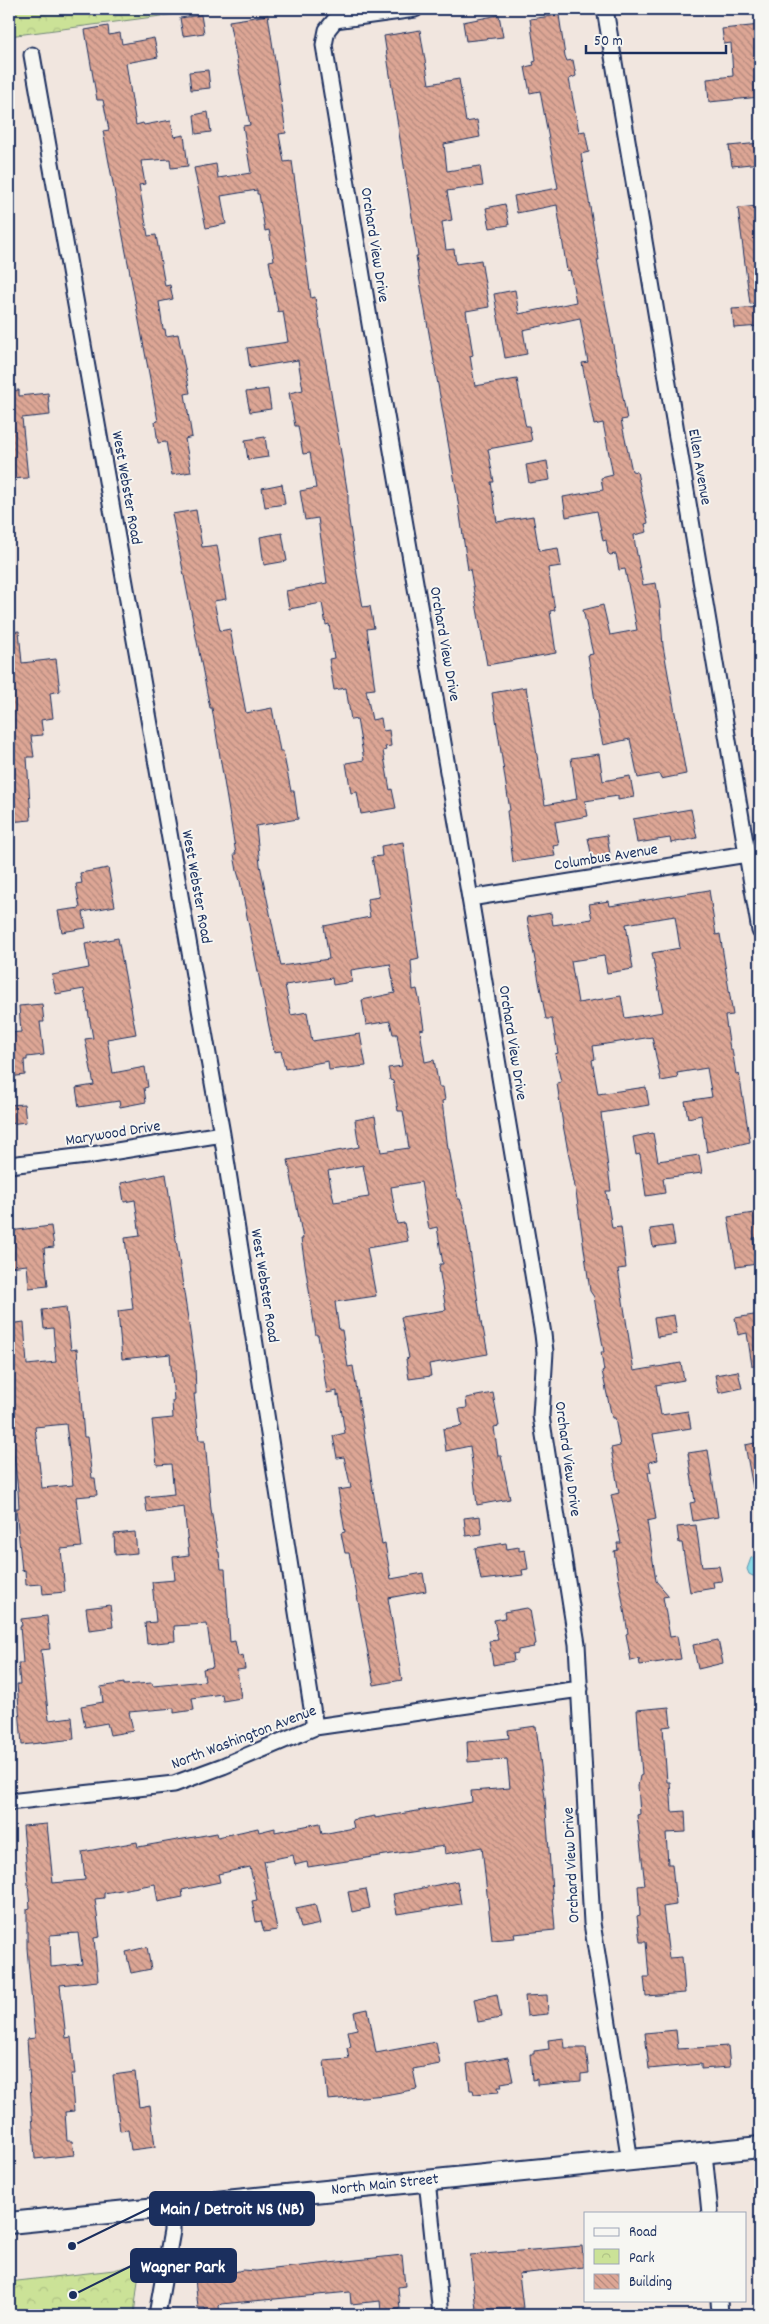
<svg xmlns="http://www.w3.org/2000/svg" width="769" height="2324" font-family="Dekko,sans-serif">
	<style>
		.park { fill: url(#park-crowns); stroke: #73887a }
		.water { fill: #8adbe6; stroke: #5e96b0 }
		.building { fill: url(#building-back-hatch); stroke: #1b2f5e; fill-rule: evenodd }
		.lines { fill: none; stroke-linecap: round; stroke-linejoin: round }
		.minor-casing { stroke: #1b2f5e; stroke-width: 19 }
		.secondary-casing { stroke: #1b2f5e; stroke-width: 24 }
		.minor { stroke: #f6f6f2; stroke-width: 15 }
		.secondary { stroke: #f6f6f2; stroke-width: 20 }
		.labels { text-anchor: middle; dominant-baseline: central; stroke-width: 4; stroke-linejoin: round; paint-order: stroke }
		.street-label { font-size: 16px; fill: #1b2f5e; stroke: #f6f6f2 }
		.leader { fill: none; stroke: #1b2f5e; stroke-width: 2 }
		.callout-dot { fill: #1b2f5e; stroke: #f6f6f2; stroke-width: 2 }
		.callout { fill: #1b2f5e; stroke: #1b2f5e; stroke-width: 2 }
		.callout-label { font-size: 18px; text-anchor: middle; font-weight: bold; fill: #fff }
	</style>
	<defs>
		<pattern id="park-crowns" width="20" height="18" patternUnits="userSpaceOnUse" patternTransform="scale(1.25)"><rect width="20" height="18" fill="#cbe297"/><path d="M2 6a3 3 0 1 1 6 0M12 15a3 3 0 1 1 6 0" fill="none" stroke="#aec285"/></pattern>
		<pattern id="building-back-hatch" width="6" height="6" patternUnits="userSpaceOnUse" patternTransform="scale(1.25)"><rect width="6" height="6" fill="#dda695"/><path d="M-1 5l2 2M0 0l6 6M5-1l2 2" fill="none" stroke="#b2887d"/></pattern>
	</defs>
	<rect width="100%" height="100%" fill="#f1e6df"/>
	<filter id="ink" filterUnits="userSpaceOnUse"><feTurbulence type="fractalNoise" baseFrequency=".02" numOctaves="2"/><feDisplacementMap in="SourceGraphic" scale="10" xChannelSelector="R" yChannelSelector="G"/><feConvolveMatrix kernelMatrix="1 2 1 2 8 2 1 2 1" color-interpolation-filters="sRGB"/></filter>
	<g filter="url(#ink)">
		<path class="park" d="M9,9H214L9,36Z
			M140,2263L134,2315H9V2282L114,2270Z"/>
		<path class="water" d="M756,1556L760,1557V1576H753L749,1574L747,1569L751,1558Z"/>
		<path class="building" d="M201,15L204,33L183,36L180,18Z
			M268,15L286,133L279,134L284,162L292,161L311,298L315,297L348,495V513L357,574L363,607L370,606L374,628L367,629L375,689L366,690L372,720L381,718L383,731L389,730L391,746L385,747L386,750L383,751L390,790L392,789L396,808L361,814L357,792L351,793L346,763L364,760L357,719L351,720L346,688L334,690L329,659L334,658L329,624L326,625L322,603L289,609L286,591L327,583L318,518L305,520L300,491L316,488L310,453L303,454L298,426H295L289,393L303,390L298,360L250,368L247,348L288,342L283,311L278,312L269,261L274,260L269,230L265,231L259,194H257V190L221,196L226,224L206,228L194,168L216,164L218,178L251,173L243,126L250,125L229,21Z
			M499,15L503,37L466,41L463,22Z
			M559,15L565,56L567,61L573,60L576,76L569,79L579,132L585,131L589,152L581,154L599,260H597L627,419L621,420L632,471L637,472L648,523L645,524L647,532L634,535L635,544L643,585L656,583L660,606L663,646L686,774L661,779L659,774L638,778L630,739L603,745L599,727L588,655L593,654L583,610L603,605L610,635L637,630L625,569L619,570L616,554L610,555L608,553L606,540L603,541L597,511L566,517L563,497L603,490L601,478L613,475L603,423L594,425L582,363L588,362L580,318L523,330L527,354L505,358L494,294L515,290L519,314L576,302L570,270L567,271L557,205L517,213L514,196L558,188L540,91L530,93L525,67L534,65L533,62L536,61L530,19Z
			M760,25V97L709,102L707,79L733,76L731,43L724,44L722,29Z
			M108,26L109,35L120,33L122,44L154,38L158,57L126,63L136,125L143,123L144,125L171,120L174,137L184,135L188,166L171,168L170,159L141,161L145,184L139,185L148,236L156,235L165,286L170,285L173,299L159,302L163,329H165L166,336L178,334L190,393L185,394L192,437L185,439L191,472L172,475L166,442L158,443L155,422L158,421L103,131L109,130L103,100H97L85,30Z
			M420,30L429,84L459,79L466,122L477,120L480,137L444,144L447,171L480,166L483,186L447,191L452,220L442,222L446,250L454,249L456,264L481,260L489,307L466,311L473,355L470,356L475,386L517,379L525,423L526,426H529L532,441L488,449L494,482H491L497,522L533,516L539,551L558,548L561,566L548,568L555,610L550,611L556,653L487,665L470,569L468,570L456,488L419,276L416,256H418L384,36Z
			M208,70L210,88L191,90L189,72Z
			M208,112L211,132L196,134L194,115Z
			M760,143V163L732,166L729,146Z
			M505,204L509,225L490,228L486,208Z
			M758,206L760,303L750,304L738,208Z
			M760,307V326L734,328L732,309Z
			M268,389L271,409L250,412L246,392Z
			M19,390V396L48,393L50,415L22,418L28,478L9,479V391Z
			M265,437L268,457L248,460L245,440Z
			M547,461L550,480L529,483L526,465Z
			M282,484L285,504L265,507L262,488Z
			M196,510L202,547L217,545L226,599L214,601L220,631L230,629L246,713L272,708L280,751H283L291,791H294L298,819L256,826L260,865L281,966L329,959L324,926L370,917L367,899L379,897L372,857L382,856L381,846L403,842L419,959L411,961L413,990L417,989L420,1003L424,1029L420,1030L425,1062L434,1060L439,1087H443L445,1100L442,1101L448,1149H449L458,1199H460L464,1211L482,1328H483L488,1354L429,1364L431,1376L409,1379L406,1359L409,1358L401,1317L446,1310L439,1268L440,1264H443L437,1227L429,1229L421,1182L391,1187L397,1224L404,1223L408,1241L367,1248L376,1296L335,1302L339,1330H342L348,1367L353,1366L382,1545L385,1544L391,1579L423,1573L426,1591L388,1598L402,1680L374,1685L349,1553H345L341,1533L345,1532L338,1490L351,1488L344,1457L337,1458L333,1436L345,1433L339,1395L337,1396V1391L327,1393L318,1335H316L301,1239H303L288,1160L359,1147L355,1120L375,1116L381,1152L409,1148L403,1111H398L393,1081L390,1080L388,1068L402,1066L397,1034H393L390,1021L366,1025L362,1000L395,993L390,964L351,970L352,982L333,985L332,978L285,985L291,1015L307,1012L312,1041L360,1034L366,1066L329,1070L328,1061L285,1069L281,1051L274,1052L240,881L237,871L234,854H236L212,708H210L172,514ZM363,1165L369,1197L334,1202L328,1171Z
			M282,533L287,561L264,565L260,537Z
			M19,631L22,663L56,659L60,691L50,693L53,718L41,720L43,735L31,736L34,757H27L31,820L9,822V632Z
			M526,687L545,805L577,799L571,758L599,754L603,781L630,776L634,797L618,800V796L585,801L588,816L555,822L559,845L553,846L555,856L513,862L507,811L510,810L508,798L492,693Z
			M691,809L697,838L671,843L670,838L637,843L633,819Z
			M607,835L610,855L592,858L588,838Z
			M108,868L115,906L83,912L86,928L62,932L58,911L80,908L76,884L82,883L80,873Z
			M709,890L716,935L720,934L733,1015L725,1016L730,1049H732L736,1074L739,1073L750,1142L707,1152L701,1115L688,1118L685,1101L712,1097L707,1068L677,1073L678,1078L661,1081L652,1037L593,1046L595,1059L592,1060L598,1094L646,1087L649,1105L601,1113L611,1191H606L612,1228L621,1227L626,1268L618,1269L634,1371L681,1363L684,1380L656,1385L661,1415L688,1411L691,1428L653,1434L658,1460L649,1462L651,1472H648L656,1519L647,1521L656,1581L669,1596L663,1597L670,1637L677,1636L681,1659L640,1665L639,1659L631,1661L626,1634L628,1633L614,1551L618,1550L617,1543H621L611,1495L619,1493L611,1448L620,1446L615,1418H612L602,1371H604L601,1352H604L594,1297L590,1291L576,1192L563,1125L557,1083L561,1082L555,1054L558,1053L552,1019H546L527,917L551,913L553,925L592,919L589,904L609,901L610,906ZM675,916L680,948L652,953L663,1012L625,1018L621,996L578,1003L571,961L604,956L607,973L633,969L626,924Z
			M118,938L136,1034L107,1039L113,1073L145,1067L148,1087L144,1088L146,1102L120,1107L119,1101L79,1107L76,1088L94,1085L85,1039L93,1038L84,989L56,994L52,975L89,968L85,944Z
			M42,1004L44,1022H40L44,1055L27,1057V1060H24L25,1075L9,1077V1033L21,1032L19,1006Z
			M24,1104L26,1122L9,1124V1105Z
			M653,1133L658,1161L699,1155L702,1173L663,1178L665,1193L646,1196L640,1154L636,1155L633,1137Z
			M166,1174L195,1365L196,1394H194L199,1440H205L211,1509L218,1552H219L221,1569H225L230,1642L235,1641L238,1656L243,1655L245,1669L237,1670L241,1698L223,1701L222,1694L192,1698L194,1710L174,1713V1708L129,1712L133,1731L110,1735L107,1723L85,1727L81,1706L103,1702L101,1687L124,1683V1685L152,1683L153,1686L205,1681L203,1669L213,1667L207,1624L174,1626L175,1641L147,1644L145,1623L156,1622L152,1582L175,1580L173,1557L189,1555L184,1507L147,1512L145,1497L174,1494L171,1464L157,1465L152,1420L173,1418L172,1401L174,1400L170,1354L122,1359L118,1311L133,1309L125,1238L140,1236L135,1200L124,1202L121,1183Z
			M760,1212V1237L753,1238L757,1264L736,1267L728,1217Z
			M51,1226L54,1247L44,1248L48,1286L29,1288L27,1265L9,1267V1231Z
			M672,1226L675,1244L653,1247L650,1229Z
			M66,1307L71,1350L77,1349L84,1437H87L92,1478H95L97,1495L76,1497L82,1547L61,1549L65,1592L43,1594L42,1584L26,1585L25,1570L22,1571L16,1508H19L18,1491L12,1437L9,1438V1324L24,1322L27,1365L56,1362L53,1328L44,1329L42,1310ZM66,1424L73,1485L42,1488L35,1427Z
			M760,1314V1366H752L747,1333L738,1335L735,1318Z
			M674,1315L677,1334L657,1337L654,1318Z
			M738,1371L742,1388L719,1393L715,1375Z
			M493,1393L499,1426L494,1427L498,1456H501L510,1499L477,1505L470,1446L446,1451L443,1429L462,1426L459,1409L467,1408L466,1398Z
			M760,1442V1488H753L745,1445Z
			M708,1450L718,1517L693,1521L690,1503L695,1502L688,1453Z
			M480,1516L482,1534L466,1536L464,1518Z
			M696,1525L702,1567L719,1566L722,1581L713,1582L714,1588L690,1592L682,1543H679L677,1527Z
			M135,1532L137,1553L115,1555L114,1534Z
			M506,1543L507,1549L519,1547V1551L525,1550L528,1569L522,1570L523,1575L481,1580L475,1548Z
			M110,1605L113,1627L89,1630L86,1608Z
			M527,1608L530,1610L536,1644L533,1645L534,1647L518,1650V1653L513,1654L514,1661L493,1665L489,1641L498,1640L494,1620L505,1618L504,1612Z
			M47,1616L50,1649L41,1650L49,1720L72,1717L74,1739L22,1745L17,1684H20L18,1663H23L20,1626H22L21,1619Z
			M718,1640L723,1663L698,1669L693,1645Z
			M669,1707L671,1726L663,1727L667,1782H670L672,1812L685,1811L686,1832L666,1833L668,1864H672L676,1905L663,1907L669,1958L682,1957L685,1993L646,1996L644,1977H649L646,1942H640L637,1916L640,1915L638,1886L645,1885L637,1815L640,1814L638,1786L640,1776L642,1775L637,1710Z
			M536,1726L545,1798L555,1930L514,1934L515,1938L492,1940L482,1847L445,1854L444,1846L308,1867L307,1862L295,1865L293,1855L264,1861L277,1930L264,1932L261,1921L256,1922L252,1901L257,1900L250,1867L218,1874L220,1882L182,1890L183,1897L158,1902L155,1884L104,1893V1898L95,1899L100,1937L94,1938L98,1981L60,1985L66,2038L71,2037L75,2074H71L74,2111L65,2112L67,2141H72L74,2155L35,2159L27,2039L35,2038L27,1948V1909L30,1908L23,1826L47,1824L53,1883L85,1880L82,1852L137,1842L138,1847L217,1833L218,1837L258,1828L259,1832L275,1828V1832L320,1823L322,1834L354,1828L352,1820L375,1816V1818L472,1802L471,1791L510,1788L507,1759L468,1762L467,1742L509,1738L508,1730ZM78,1933L82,1964L51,1967L50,1935Z
			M457,1881L461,1904L397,1914L393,1894Z
			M366,1889L370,1908L352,1912L348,1892Z
			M315,1904L320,1924L301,1928L296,1908Z
			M147,1947L151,1969L131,1973L126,1952Z
			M497,1994L501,2018L478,2022L474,1999Z
			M547,1995L548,2014L527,2016L525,1996Z
			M368,2009L376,2053L436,2042L440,2064L413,2069L417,2089L385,2095L328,2100L324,2061L349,2059L347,2048L351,2047L348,2031L357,2029L354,2012Z
			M676,2030L678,2049L728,2046L730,2067L701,2069V2064L649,2069L645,2033Z
			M564,2038L565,2048H586L589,2073L581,2074V2081L537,2085V2079L532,2080L530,2054H534V2051L549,2049L548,2040Z
			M508,2057L513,2081L501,2083L502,2087H498L499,2092L474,2094L473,2090H470L467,2064Z
			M135,2072L139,2107L150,2105L155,2147L131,2150L128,2130L120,2131L113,2075Z
			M582,2246L584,2267L519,2274L523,2308L476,2310L470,2255Z
			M402,2255L405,2286L398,2287L400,2309L381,2311L380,2301L351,2304L350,2292L221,2304L219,2306L220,2315H206L205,2308H198L195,2278L235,2274V2272L242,2270L256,2271Z"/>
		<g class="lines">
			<g class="minor-casing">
				<path id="minor" d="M415,9L335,20L327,30L324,45L370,324L470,898L543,1334L545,1352L541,1416L577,1644L592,1923L630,2161
					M605,9L760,931
					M32,55L222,1134L315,1727
					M470,898L747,854
					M9,1165L86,1156L222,1134
					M9,1802L174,1784L223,1766L315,1727L580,1689
					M704,2153L710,2213
					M427,2180L441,2315
					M719,2300L720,2315
					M157,2315L172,2231V2207"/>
			</g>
			<g class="secondary-casing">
				<path id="secondary" d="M9,2223L760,2147"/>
			</g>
			<use href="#minor" class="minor"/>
			<use href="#secondary" class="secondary"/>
		</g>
	</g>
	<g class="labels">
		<g class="street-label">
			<text transform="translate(374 245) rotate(81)">Orchard View Drive</text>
			<text transform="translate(699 467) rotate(80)">Ellen Avenue</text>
			<text transform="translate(126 488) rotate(80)">West Webster Road</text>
			<text transform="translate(444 644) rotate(80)">Orchard View Drive</text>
			<text transform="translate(606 858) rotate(-9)">Columbus Avenue</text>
			<text transform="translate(196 887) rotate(80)">West Webster Road</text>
			<text transform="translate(512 1043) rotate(81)">Orchard View Drive</text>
			<text transform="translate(113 1134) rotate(-9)">Marywood Drive</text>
			<text transform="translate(264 1286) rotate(81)">West Webster Road</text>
			<text transform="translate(567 1459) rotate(82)">Orchard View Drive</text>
			<text transform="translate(244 1738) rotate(-21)">North Washington Avenue</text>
			<text transform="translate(572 1865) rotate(-93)">Orchard View Drive</text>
			<text transform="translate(385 2185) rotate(-6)">North Main Street</text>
		</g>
	</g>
	<path class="leader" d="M72 2246L150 2208M73 2295L131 2266"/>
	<g class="callout-dot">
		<circle cx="72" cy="2246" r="5"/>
		<circle cx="73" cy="2295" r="5"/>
	</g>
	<g class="callout">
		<rect x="150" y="2192" width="164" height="33" rx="5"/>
		<rect x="131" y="2249" width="105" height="33" rx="5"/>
	</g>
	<g class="callout-label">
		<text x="232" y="2214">Main / Detroit NS (NB)</text>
		<text x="183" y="2272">Wagner Park</text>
	</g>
	<rect width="769" height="2324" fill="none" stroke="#f6f6f2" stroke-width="30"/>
	<rect x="15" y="15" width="739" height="2294" fill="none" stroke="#1b2f5e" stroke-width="2" filter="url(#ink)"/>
	<rect x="584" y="2212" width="162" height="90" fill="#f6f6f2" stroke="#9ea6b7"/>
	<rect x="594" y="2228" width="25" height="8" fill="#f6f6f2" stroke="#9ea6b7"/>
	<text x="629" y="2236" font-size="15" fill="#1b2f5e">Road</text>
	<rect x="594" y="2249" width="25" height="15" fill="url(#park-crowns)" stroke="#9ea6b7"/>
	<text x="629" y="2262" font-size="15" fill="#1b2f5e">Park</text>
	<rect x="594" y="2274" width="25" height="15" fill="url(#building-back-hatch)" stroke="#9ea6b7"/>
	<text x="629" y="2286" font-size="15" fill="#1b2f5e">Building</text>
	<path d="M586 45v8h140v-8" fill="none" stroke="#1b2f5e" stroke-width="2.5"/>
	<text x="594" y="45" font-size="15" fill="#1b2f5e" stroke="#f6f6f2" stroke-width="4" paint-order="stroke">50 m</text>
</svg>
